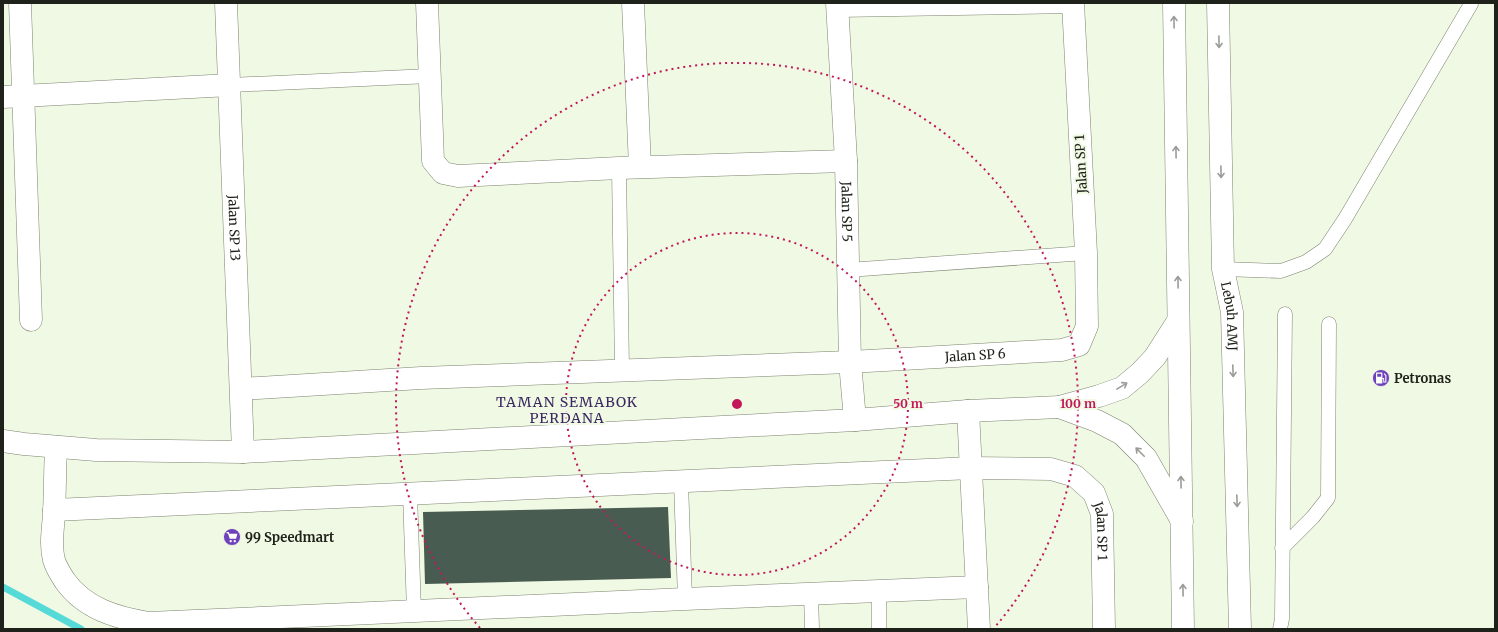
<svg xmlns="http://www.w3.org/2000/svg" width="1498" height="632" font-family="Merriweather,serif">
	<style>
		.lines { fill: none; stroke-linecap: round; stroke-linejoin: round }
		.stream { stroke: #56dad7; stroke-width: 7 }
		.building { fill: #495c51 }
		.service-casing { stroke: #7c8370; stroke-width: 15 }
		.minor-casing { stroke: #7c8370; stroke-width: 23 }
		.trunk-casing { stroke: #7c8370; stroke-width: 23 }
		.service { stroke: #fff; stroke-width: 14 }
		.minor { stroke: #fff; stroke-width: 22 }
		.trunk { stroke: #fff; stroke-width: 22 }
		.oneway { stroke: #9a9c98 }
		.ring { fill: none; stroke: #c2185b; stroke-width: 2; stroke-dasharray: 2 4 }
		.labels { text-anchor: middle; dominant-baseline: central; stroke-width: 4; stroke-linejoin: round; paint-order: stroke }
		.street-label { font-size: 13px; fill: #1f221a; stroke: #f0f9e3 }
		.poi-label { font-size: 13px; font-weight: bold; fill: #1f221a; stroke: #f0f9e3; text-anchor: start }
		.neighbourhood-label { font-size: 14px; letter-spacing: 1px; fill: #3b2862; stroke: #f0f9e3 }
		.centre { fill: #c2185b; stroke: #f0f9e3; stroke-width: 2 }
		.ring-label { font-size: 12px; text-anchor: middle; font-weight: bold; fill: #c2185b; stroke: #f0f9e3; stroke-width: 4; stroke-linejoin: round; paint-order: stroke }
	</style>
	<rect width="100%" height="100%" fill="#f0f9e3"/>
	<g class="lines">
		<path class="stream" d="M3,587L81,629"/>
	</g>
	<path class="building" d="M668,507L671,578L425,584L423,512Z"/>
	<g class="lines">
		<g class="service-casing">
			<path id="service" d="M838,10L1073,6
				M230,85L430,76
				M619,168L622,370
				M1223,269L1281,271L1306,262L1325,249L1345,219L1471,4
				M848,270L1086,253
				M681,482L685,599
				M410,494L414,611
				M1282,548L1313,517L1328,498L1329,324
				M879,591V629
				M811,593L812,629
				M1280,629L1282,619L1285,314"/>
		</g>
		<g class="minor-casing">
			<g id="minor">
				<path d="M20,3L31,320"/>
				<path id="s1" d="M226,3L243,452"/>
				<path d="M427,3L433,161L443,173L458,176L619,168L846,161"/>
				<path d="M633,3L640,167"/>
				<path id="s2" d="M837,3L846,161L850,362L855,420"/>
				<path d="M3,97L230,85"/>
				<path id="s3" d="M241,389L421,378L850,362L1062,350L1079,345L1087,326L1086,253L1073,3"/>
				<path d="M1059,407L1097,421L1122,434L1146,458L1182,521"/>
				<path d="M968,411L979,629"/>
				<path d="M3,441L24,444L96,450L243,452L855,420L968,411L1059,407L1099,396L1122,388L1140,373L1155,357L1178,321"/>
				<path d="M56,447C55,470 55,492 54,514C53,529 50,545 54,560C56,567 61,575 65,581C85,609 117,618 149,623L685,599L977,587"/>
				<path id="s4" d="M54,510L971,468L1051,469L1075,476L1094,493L1102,514L1104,629"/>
			</g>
		</g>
		<g class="trunk-casing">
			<g id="trunk">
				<path d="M1174,3L1183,629"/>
				<path id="s5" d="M1218,3L1223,269L1232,312L1240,629"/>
			</g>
		</g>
		<use href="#service" class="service"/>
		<use href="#minor" class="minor"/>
		<use href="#trunk" class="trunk"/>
	</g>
	<defs><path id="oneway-shaft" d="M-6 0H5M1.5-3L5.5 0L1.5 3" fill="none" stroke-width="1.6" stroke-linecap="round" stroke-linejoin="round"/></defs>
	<g class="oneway">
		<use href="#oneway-shaft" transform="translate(1174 22) rotate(-91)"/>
		<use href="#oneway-shaft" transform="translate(1219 42) rotate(89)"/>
		<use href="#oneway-shaft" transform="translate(1176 152) rotate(-91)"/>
		<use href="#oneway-shaft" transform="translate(1221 172) rotate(89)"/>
		<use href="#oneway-shaft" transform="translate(1178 282) rotate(-91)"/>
		<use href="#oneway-shaft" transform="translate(1233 371) rotate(88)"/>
		<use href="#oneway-shaft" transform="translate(1122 386) rotate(-31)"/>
		<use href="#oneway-shaft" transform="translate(1140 452) rotate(-135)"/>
		<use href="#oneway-shaft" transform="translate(1181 482) rotate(-91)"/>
		<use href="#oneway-shaft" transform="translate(1237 501) rotate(88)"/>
		<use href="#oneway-shaft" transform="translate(1183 590) rotate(-91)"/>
	</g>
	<g class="ring">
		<circle cx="737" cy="404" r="171"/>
		<path d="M480 628A341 341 0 1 1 994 628"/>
	</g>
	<defs>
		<g id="fuel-disc" transform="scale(0.9)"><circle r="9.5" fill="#6d42ba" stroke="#f0f9e3"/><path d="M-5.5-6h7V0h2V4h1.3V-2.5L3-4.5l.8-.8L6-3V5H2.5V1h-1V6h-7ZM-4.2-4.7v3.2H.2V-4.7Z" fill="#fff"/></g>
		<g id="supermarket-disc" transform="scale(0.9)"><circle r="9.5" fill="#6d42ba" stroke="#f0f9e3"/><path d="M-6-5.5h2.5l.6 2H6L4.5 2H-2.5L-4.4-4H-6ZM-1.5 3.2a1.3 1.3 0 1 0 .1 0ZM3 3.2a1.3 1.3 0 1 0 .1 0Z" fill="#fff"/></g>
	</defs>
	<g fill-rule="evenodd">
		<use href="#fuel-disc" x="1381" y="378"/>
		<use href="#supermarket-disc" x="232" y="537"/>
	</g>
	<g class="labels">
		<g class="street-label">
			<text transform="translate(1081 164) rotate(-93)">Jalan SP 1</text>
			<text stroke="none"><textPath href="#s2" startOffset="209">Jalan SP 5</textPath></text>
			<text stroke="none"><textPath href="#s1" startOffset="225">Jalan SP 13</textPath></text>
			<text stroke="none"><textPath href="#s5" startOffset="314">Lebuh AMJ</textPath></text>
			<text stroke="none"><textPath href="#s3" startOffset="735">Jalan SP 6</textPath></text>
			<text stroke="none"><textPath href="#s4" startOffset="1088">Jalan SP 1</textPath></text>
		</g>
		<g class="poi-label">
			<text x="1394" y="378">Petronas</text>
			<text x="245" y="537">99 Speedmart</text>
		</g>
		<g class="neighbourhood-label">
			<text x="567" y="402">TAMAN SEMABOK<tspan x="567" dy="16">PERDANA</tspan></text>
		</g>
	</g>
	<circle cx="737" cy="404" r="6" class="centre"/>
	<g class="ring-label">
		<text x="908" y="408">50 m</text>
		<text x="1078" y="408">100 m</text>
	</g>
	<rect width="1498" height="632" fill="none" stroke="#1f221a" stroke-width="8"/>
</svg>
